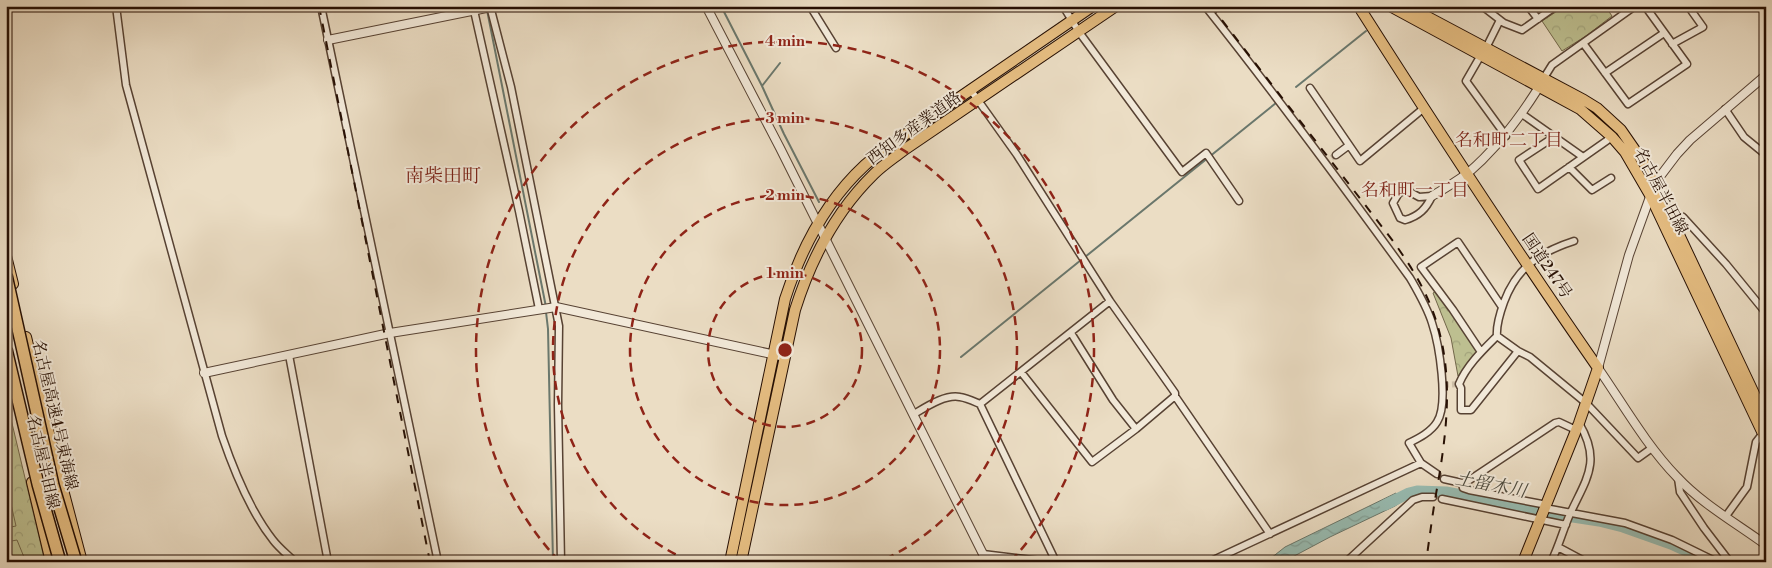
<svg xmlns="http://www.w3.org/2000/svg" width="1772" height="568" font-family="'Libre Bodoni','Noto Serif JP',serif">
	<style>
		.forest { fill: url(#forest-crowns); stroke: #72674a }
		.pitch { fill: #bdbf90; stroke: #72674a }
		.water { fill: url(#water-waves); stroke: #6a776c }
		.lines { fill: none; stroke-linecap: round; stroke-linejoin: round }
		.stream { stroke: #6a776c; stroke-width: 2 }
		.river { stroke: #98bcb2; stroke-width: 11 }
		.minor-tunnel { stroke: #cdbea7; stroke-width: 6; stroke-dasharray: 6 3; stroke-linecap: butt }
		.minor-casing { stroke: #574233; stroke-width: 9 }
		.tertiary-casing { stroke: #574233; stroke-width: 10 }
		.primary-casing { stroke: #260f03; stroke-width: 12 }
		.trunk-casing { stroke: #260f03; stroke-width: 12 }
		.motorway-casing { stroke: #260f03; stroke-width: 14 }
		.minor { stroke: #f2e9d9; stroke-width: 6 }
		.tertiary { stroke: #f2e9d9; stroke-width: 8 }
		.primary { stroke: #e6be82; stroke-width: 10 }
		.trunk { stroke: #e6be82; stroke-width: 10 }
		.motorway { stroke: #e6be82; stroke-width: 11 }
		.rail { stroke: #260f03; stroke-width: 2; stroke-dasharray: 9 9; stroke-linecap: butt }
		.motorway-bridge-casing { stroke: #260f03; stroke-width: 14; stroke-linecap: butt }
		.motorway-bridge { stroke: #e6be82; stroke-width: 11 }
		.ring { fill: none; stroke: #8f2418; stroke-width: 2.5; stroke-dasharray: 9 6 }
		.labels { text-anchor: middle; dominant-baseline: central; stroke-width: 4; stroke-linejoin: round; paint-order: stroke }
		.street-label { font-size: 16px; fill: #260f03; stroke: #f2e9d9 }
		.neighbourhood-label { font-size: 18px; fill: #7a1f14; stroke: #f2e9d9 }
		.water-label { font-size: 18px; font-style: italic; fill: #4e4c40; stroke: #f2e9d9 }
		.quarter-label { font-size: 19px; fill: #7a1f14; stroke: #f2e9d9 }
		.centre { fill: #8f2418; stroke: #f2e9d9; stroke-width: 2.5 }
		.ring-label { font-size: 15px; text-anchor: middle; font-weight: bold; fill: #8f2418; stroke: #f2e9d9; stroke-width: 4; stroke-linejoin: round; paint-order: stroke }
	</style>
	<defs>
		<pattern id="forest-crowns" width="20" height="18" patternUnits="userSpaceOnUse" patternTransform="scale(1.25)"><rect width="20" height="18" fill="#bdbf90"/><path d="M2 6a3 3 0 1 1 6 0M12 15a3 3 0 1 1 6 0" fill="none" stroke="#a2a37b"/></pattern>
		<pattern id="water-waves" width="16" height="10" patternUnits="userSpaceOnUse" patternTransform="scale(1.25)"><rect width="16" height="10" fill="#98bcb2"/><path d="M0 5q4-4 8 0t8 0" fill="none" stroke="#83a097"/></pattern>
	</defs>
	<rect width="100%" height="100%" fill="#ebddc4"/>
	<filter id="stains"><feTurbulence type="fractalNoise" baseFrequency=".004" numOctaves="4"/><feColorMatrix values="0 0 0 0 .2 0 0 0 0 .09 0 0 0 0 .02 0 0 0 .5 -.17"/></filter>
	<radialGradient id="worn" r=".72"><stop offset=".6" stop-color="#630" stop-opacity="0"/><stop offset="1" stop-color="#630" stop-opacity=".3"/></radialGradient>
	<path class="forest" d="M1565,6H1605L1612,16L1586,36L1562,51L1542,21Z
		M1436,291L1477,351L1471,361L1458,376L1451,338L1433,293Z
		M6,398L45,562H6Z"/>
	<path class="pitch" d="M6,482L16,526L6,528Z
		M17,540L26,562H6V542Z"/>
	<path class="water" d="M1396,493L1401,502L1395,506L1330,537L1283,562H1266L1285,547Z"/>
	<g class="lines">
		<path class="stream" d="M721,6L762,86
			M487,10L546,307
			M780,63L762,86L784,134L819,202
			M1296,87L1366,31
			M1085,257L1276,103
			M546,312L548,329L553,562
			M961,357L1081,260"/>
		<path class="river" d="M1385,505L1409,493L1417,491L1446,492L1530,508L1547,513L1599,521L1623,527L1671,544L1710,562"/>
		<path class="minor-tunnel" d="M1324,163L1336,155
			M1443,385L1459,384"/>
		<g class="minor-casing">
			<path id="minor" d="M116,6L126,85L222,436C234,471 250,511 273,540C279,548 288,555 295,562
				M321,6L438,562
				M473,6L519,211L539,309
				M490,6L511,87L559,326L558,405L561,562
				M810,6L836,48
				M1063,6L1079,32L1182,172L1206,153L1239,201
				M1205,6C1276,95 1343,186 1410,278C1418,292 1427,307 1432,323C1439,344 1449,404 1437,422C1431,432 1419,438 1409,443L1421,463L1437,474
				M1482,6L1504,23L1522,30L1556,6
				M1528,6L1538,19
				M1583,43L1628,104L1687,64L1645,6
				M1672,44L1703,27L1688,6
				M1486,48L1500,20
				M1481,55L1466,81L1506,136
				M1605,73L1664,33
				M1542,81L1552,65L1635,6
				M1310,88L1360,161L1424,108
				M970,89L1017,155L1110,301L1175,393V396L1270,534
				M1725,109L1744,137L1766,155
				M1522,114L1583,157
				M1554,137L1519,160L1538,189L1612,137
				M1336,155L1348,146
				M1569,167L1592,190L1611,178
				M1404,191L1410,192L1419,197L1432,196C1426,209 1419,216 1405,220L1400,218L1393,203L1399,193Z
				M1675,223L1683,217L1726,264L1766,313
				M1071,333L1113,400L1136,429
				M1497,336L1518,351L1530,357L1586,403L1638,458L1652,448
				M1518,351L1471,410H1461V388L1459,384C1467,365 1483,350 1497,336C1496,325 1500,313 1504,302C1517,267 1540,252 1574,241
				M1481,352L1453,310L1421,267L1458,242L1502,307
				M289,355L328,562
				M1021,372L1092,462L1136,429L1175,396
				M980,404L1110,301
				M914,414C926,407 945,394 960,397C967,398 973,401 980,404L1056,562
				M1678,478L1680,492L1704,528L1730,562
				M1444,479L1462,483L1468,481L1555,423L1559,422L1576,430
				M1462,483L1463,488L1469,490L1547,505
				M1442,499L1566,525
				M1545,508L1625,523L1672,540L1717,562
				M1726,516L1747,487L1756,442L1763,433
				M1558,547L1586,562
				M983,554L1050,562
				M1209,562L1421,463
				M1346,562L1413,500L1422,497H1433
				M1551,562C1559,546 1563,530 1570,514C1586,479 1602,462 1579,423"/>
		</g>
		<g class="tertiary-casing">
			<path id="tertiary" d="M706,6L780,148L987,562
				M328,40L496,6
				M1766,75L1690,140L1677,154L1655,183L1629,255L1598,368C1623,404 1646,445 1677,477C1702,504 1736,523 1766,545
				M1432,196C1444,189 1457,181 1468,173C1497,148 1519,119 1539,87
				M204,373L390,333L556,307L785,357"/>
		</g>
		<g class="primary-casing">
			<path id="primary" d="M1390,6L1580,109L1612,137L1625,152L1650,195L1766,440
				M1407,6L1584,100L1597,108L1621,130L1648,169L1766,419
				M6,256L13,284
				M26,337L57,467L82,562
				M32,482L51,562"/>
		</g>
		<g class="trunk-casing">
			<path id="trunk" d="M1362,6L1361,10C1438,131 1516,250 1598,368L1579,423L1523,562
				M730,562L785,299C801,249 826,201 865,165C875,156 886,149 896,141L1093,6
				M741,562L795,310C811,259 835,212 874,174C883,165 894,158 904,150L1116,6"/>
		</g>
		<g class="motorway-casing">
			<path id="motorway" d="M6,306L10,323"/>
		</g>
		<use href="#minor" class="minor"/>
		<use href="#tertiary" class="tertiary"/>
		<use href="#primary" class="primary"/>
		<use href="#trunk" class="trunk"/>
		<use href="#motorway" class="motorway"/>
		<path class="rail" d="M319,6L430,562
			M1211,6L1393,241C1405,258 1416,274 1425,293C1455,355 1449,418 1438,483C1433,509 1430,535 1426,562"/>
		<g class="motorway-bridge-casing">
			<path id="motorway-bridge" d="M6,275L53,485L76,562
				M6,349L38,484L60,562"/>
		</g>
		<use href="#motorway-bridge" class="motorway-bridge"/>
	</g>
	<g class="ring">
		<circle cx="785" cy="350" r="77"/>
		<circle cx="785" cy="350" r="155"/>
		<path d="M689 561A232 232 0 1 1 881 561"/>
		<path d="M559 561A309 309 0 1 1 1011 561"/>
	</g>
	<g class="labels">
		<g class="street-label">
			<text transform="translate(914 128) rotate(-36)">西知多産業道路</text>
			<text transform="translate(1661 191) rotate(62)">名古屋半田線</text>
			<text transform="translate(1547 266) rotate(56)">国道247号</text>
			<text transform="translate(55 415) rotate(77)">名古屋高速4号東海線</text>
			<text transform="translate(43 462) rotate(77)">名古屋半田線</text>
		</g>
		<g class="neighbourhood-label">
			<text x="1509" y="140">名和町二丁目</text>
			<text x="1415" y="190">名和町一丁目</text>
		</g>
		<g class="water-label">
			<text transform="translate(1491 485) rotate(11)">土留木川</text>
		</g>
		<g class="quarter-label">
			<text x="443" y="176">南柴田町</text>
		</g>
	</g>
	<circle cx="785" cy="350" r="8" class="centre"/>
	<g class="ring-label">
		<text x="785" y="46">4 min</text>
		<text x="785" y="123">3 min</text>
		<text x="785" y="200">2 min</text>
		<text x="785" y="278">1 min</text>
	</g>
	<rect width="1772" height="568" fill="none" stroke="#ebddc4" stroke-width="25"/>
	<rect x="8" y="8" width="1757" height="553" fill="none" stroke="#260f03" stroke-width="2.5"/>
	<rect x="12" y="12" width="1747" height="543" fill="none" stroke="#260f03"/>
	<rect width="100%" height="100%" filter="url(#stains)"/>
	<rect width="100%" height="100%" fill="url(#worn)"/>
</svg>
